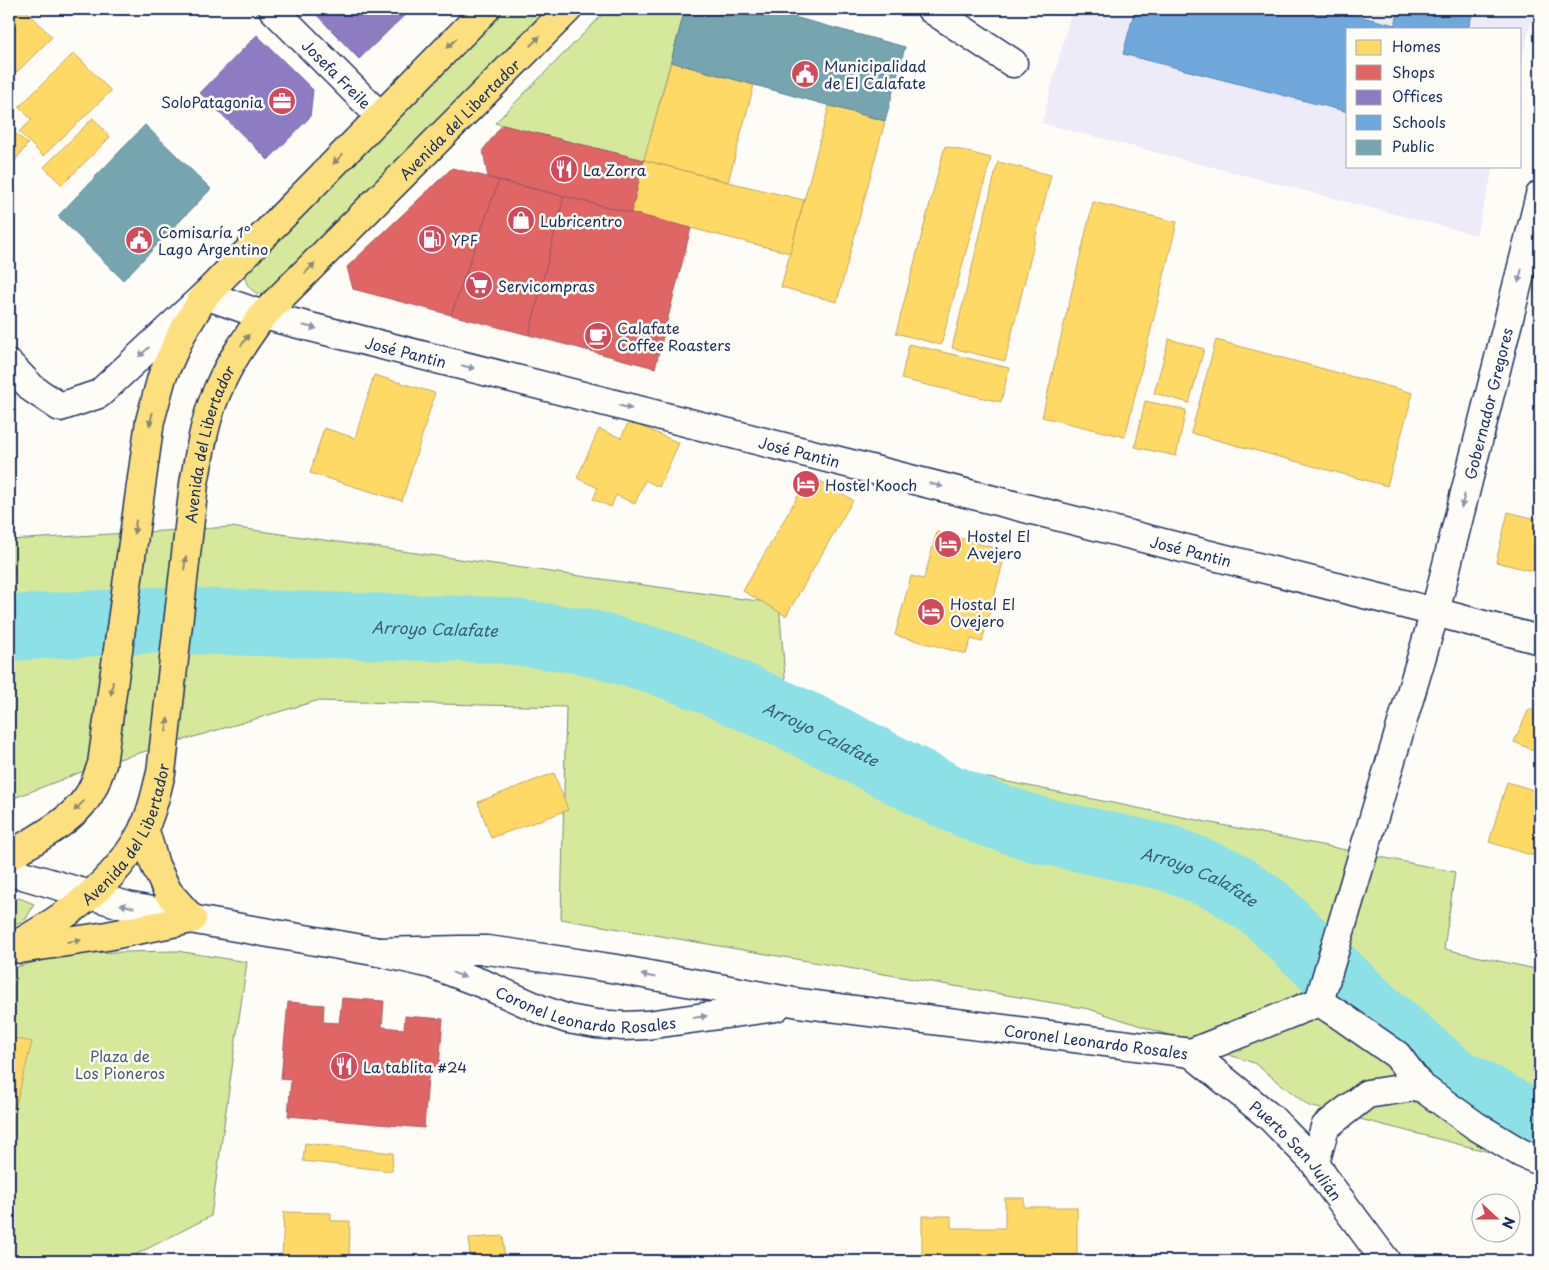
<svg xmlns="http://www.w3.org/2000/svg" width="1549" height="1270" font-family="'Playpen Sans',sans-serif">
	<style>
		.built { fill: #ecebf7 }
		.green { fill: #d6e89b; stroke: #788c7c }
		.homes { fill: #ffd966; stroke: #bba664 }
		.shops { fill: #e06666; stroke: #a55664 }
		.offices { fill: #8e7cc3; stroke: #6c65a5 }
		.schools { fill: #6fa8dc; stroke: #5684b6 }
		.public { fill: #76a5af; stroke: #5b8297 }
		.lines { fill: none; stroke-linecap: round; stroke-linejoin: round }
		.river { stroke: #8ee0e7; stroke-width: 66 }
		.street-casing { stroke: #1b2f5e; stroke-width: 31 }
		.secondary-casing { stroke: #1b2f5e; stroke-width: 31 }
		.primary-casing { stroke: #1b2f5e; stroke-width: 31 }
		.street { stroke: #fdfcf7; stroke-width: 28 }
		.secondary { stroke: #fdfcf7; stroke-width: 28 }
		.primary { stroke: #fce080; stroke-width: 28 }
		.oneway { fill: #8c886f }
		.oneway2 { fill: #8c96aa }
		.labels { text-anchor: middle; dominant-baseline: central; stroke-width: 5; stroke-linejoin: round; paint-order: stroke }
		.poi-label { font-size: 15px; fill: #1b2f5e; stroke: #fdfcf7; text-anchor: start }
		.street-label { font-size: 15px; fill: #1b2f5e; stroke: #fdfcf7 }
		.park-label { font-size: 15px; fill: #4a5d6d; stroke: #fdfcf7 }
		.water-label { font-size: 16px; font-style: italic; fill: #385b80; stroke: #fdfcf7 }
	</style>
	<rect width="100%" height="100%" fill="#fdfcf7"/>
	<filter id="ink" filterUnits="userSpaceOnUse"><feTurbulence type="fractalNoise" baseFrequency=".02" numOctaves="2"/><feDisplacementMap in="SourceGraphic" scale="10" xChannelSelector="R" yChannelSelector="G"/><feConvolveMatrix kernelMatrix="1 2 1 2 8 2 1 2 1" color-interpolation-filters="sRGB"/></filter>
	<g filter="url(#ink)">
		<path class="built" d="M1072,9H1535L1520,65V29H1348V166H1494L1476,235L1042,123Z"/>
		<path class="green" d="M506,9H552L272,291L258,294C246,287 242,279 249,267Z
			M608,9H685L644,160L495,123Z
			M231,527L779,604L790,738L1455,872L1444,949L1540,970V1165L1309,1106L1254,1063L1089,1009L561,919L566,707L316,701L102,764L9,800V540Z
			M19,898L34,904L26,919L9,927V901Z
			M177,951L247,962L211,1216L137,1254L135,1261H9V969L69,953Z"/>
		<path class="homes" d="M17,9H25L52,37L17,72L9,63V17Z
			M74,53L111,91L43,156L19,132L32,120L19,107Z
			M671,62L754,85L728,182L644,160Z
			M829,106L885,121L837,302L781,287Z
			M93,118L110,137L62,185L44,167Z
			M9,128L28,144L9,168Z
			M945,146L991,158L941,345L896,333Z
			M644,160L728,182L804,200L790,253L631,213Z
			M998,162L1051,175L1005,361L952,348Z
			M1093,202L1177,222L1125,437L1042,417Z
			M1169,339L1204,349L1189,403L1154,393Z
			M1216,340L1413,393L1387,486L1191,433Z
			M909,344L1009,368L1001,402L901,379Z
			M374,375L435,393L402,501L310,473L324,428L355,438Z
			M1145,401L1186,410L1176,456L1135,447Z
			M629,421L679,443L659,487L645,480L635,504L616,495L611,507L593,499L598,488L577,478L599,429L621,438Z
			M810,475L853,500L786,616L743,591Z
			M1508,512L1540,520V573L1496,562Z
			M937,532L1006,551L982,642L971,639L966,654L895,635L911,576L924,579Z
			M1529,709L1540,714V753L1514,742Z
			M554,773L568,810L491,838L478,802Z
			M1507,782L1540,792V834L1534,856L1489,842Z
			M9,1037L32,1042L15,1108L9,1107Z
			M305,1143L393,1153L392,1171L303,1161Z
			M1005,1198H1024V1207H1077V1261H922V1216H951V1228H1005Z
			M284,1212L331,1213V1221H350L349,1261H282Z
			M503,1236L505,1261H470L469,1238Z"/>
		<path class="shops" d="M502,125L644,160L631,213L488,178L483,150Z
			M452,168L499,180L451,315L353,289L347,267Z
			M499,180L564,196L529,335L451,315Z
			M564,196L691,228L655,368L529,335Z
			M342,998L384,1001L382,1027L404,1029L405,1016L443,1019L439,1067L429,1066L424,1128L288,1116L291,1080L281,1079L288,1002L324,1005L323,1022L339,1023Z"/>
		<path class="offices" d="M311,9H411L359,59Z
			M257,35L313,90L310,117L268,160L200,93Z"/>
		<path class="schools" d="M1135,9H1329L1395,25L1399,9H1474L1468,29H1348V112L1123,54Z"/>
		<path class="public" d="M685,9H764L905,47L885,121L671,62Z
			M145,125L211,189L123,280L58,216Z"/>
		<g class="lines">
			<path class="river" id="s1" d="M9,628L154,620L498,630L583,641L656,661L711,682L807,725L940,793L983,812L1039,830L1168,858L1225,881L1265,908L1372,1011L1449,1077L1514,1113L1540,1122"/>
			<g class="street-casing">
				<g id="street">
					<path id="s2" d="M273,9L380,116"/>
					<path d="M931,9L1013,63"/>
					<path id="s3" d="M9,364L33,389L60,407L99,394L205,295L263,315L1435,612L1540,640"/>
					<path id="s4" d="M1319,1002L1435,612L1540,195"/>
				</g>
			</g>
			<g class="secondary-casing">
				<g id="secondary">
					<path id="s5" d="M9,871L131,907L201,921L379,952L431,964L486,985L542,1010L568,1019L596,1024L624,1026L647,1025L776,1007"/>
					<path id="s6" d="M379,952L460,950H487L510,953L617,969L799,1003L1191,1053L1319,1002L1338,1014L1397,1055L1420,1086L1476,1126L1521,1153L1540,1161"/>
					<path id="s7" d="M1191,1053L1271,1118L1315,1163L1327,1182L1386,1261"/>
					<path d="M1315,1163L1325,1127L1367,1094L1420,1086"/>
				</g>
			</g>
			<g class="primary-casing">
				<g id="primary">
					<path d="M9,856C34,840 69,823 86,799C94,789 98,775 102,764L150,421L162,377L181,335L205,295L486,9"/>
					<path id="s8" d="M9,949C64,918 114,886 144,828C153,811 156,791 161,773L194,484C200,451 205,417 219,387C230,361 247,338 263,315L568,9"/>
					<path d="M20,949L107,936L192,919L168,892L155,865L144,827"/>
				</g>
			</g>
			<use href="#street" class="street"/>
			<use href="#secondary" class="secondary"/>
			<use href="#primary" class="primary"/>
		</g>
		<defs><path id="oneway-solid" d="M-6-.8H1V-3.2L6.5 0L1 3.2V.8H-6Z" transform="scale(1.25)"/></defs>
		<g class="oneway">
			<use href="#oneway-solid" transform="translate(535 41) rotate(-45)"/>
			<use href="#oneway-solid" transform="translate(452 43) rotate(135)"/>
			<use href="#oneway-solid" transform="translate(338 159) rotate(134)"/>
			<use href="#oneway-solid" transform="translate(310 268) rotate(-45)"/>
			<use href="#oneway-solid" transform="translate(245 340) rotate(-55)"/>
			<use href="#oneway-solid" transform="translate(151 419) rotate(103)"/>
			<use href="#oneway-solid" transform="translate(135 527) rotate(98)"/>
			<use href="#oneway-solid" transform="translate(185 563) rotate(-83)"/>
			<use href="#oneway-solid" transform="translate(112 688) rotate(98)"/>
			<use href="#oneway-solid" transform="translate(167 725) rotate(-83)"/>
			<use href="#oneway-solid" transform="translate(79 806) rotate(134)"/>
			<use href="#oneway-solid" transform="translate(74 941) rotate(-8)"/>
		</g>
		<g class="oneway2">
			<use href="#oneway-solid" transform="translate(1520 276) rotate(104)"/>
			<use href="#oneway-solid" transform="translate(310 327) rotate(14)"/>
			<use href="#oneway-solid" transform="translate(144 352) rotate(137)"/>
			<use href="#oneway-solid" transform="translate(468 367) rotate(14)"/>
			<use href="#oneway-solid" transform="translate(625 407) rotate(14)"/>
			<use href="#oneway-solid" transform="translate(936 485) rotate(14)"/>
			<use href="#oneway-solid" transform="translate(1463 501) rotate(104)"/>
			<use href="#oneway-solid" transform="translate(127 906) rotate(-167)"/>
			<use href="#oneway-solid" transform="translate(459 975) rotate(21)"/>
			<use href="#oneway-solid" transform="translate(648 976) rotate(-169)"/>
			<use href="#oneway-solid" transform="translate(700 1017) rotate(-8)"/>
		</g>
	</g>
	<defs>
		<g id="civic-disc" transform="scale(1.4375)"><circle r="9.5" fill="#d1495b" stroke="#fdfcf7"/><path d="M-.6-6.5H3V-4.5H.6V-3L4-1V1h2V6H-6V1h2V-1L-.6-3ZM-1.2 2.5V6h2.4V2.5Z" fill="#fff"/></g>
		<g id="office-disc" transform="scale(1.4375)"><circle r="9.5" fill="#d1495b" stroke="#fdfcf7"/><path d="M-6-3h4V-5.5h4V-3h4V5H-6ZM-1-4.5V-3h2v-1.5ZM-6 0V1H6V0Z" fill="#fff"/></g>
		<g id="restaurant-disc" transform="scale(1.4375)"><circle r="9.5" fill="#d1495b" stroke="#fdfcf7"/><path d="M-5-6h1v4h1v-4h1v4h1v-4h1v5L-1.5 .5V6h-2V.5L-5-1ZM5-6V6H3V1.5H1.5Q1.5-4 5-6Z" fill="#fff"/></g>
		<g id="shop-disc" transform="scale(1.4375)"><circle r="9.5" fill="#d1495b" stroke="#fdfcf7"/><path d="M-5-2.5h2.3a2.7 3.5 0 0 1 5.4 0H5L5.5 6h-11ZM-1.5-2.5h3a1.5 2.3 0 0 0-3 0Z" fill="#fff"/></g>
		<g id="fuel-disc" transform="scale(1.4375)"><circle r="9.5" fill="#d1495b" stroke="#fdfcf7"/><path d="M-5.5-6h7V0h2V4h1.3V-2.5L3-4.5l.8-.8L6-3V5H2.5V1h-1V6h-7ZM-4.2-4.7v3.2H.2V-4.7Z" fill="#fff"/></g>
		<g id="supermarket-disc" transform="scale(1.4375)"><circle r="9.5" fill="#d1495b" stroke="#fdfcf7"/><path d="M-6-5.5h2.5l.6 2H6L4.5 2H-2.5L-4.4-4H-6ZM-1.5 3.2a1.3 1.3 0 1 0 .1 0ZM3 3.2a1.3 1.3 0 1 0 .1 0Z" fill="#fff"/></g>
		<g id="cafe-disc" transform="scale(1.4375)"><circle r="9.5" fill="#d1495b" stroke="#fdfcf7"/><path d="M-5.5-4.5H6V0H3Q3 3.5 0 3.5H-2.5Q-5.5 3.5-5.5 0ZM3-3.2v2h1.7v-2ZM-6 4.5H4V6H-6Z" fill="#fff"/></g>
		<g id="hotel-disc" transform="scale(1.4375)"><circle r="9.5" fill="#d1495b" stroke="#fdfcf7"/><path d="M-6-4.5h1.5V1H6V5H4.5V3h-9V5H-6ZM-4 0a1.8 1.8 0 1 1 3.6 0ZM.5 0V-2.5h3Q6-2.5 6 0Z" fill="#fff"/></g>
	</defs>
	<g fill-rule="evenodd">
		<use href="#civic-disc" x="805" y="74"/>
		<use href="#office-disc" x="282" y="101"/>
		<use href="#restaurant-disc" x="564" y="169"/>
		<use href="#shop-disc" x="521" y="220"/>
		<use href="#fuel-disc" x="432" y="239"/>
		<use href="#civic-disc" x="139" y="240"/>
		<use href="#supermarket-disc" x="479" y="285"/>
		<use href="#cafe-disc" x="598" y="336"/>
		<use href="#hotel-disc" x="806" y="484"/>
		<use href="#hotel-disc" x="948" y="544"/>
		<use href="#hotel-disc" x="931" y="612"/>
		<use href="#restaurant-disc" x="344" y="1066"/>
	</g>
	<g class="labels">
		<g class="poi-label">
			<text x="824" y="65">Municipalidad<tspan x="824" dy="17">de El Calafate</tspan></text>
			<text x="263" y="101" text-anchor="end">SoloPatagonia</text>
			<text x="583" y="169">La Zorra</text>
			<text x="540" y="220">Lubricentro</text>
			<text x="158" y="231">Comisaría 1°<tspan x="158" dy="17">Lago Argentino</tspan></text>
			<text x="451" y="239">YPF</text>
			<text x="498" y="285">Servicompras</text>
			<text x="617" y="327">Calafate<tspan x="617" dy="17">Coffee Roasters</tspan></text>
			<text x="825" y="484">Hostel Kooch</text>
			<text x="967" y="535">Hostel El<tspan x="967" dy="17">Avejero</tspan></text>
			<text x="950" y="603">Hostal El<tspan x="950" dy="17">Ovejero</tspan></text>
			<text x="363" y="1066">La tablita #24</text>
		</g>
		<g class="street-label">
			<text stroke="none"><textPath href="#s2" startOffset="91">Josefa Freile</textPath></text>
			<text stroke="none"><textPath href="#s8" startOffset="995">Avenida del Libertador</textPath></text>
			<text stroke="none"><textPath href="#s3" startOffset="462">José Pantin</textPath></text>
			<text stroke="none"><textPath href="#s4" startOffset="622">Gobernador Gregores</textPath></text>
			<text stroke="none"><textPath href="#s8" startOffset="575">Avenida del Libertador</textPath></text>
			<text stroke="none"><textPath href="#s3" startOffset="868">José Pantin</textPath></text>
			<text stroke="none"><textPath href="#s3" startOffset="1272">José Pantin</textPath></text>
			<text stroke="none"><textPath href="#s8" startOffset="170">Avenida del Libertador</textPath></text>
			<text stroke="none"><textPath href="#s5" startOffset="596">Coronel Leonardo Rosales</textPath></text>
			<text stroke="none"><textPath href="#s6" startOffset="724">Coronel Leonardo Rosales</textPath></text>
			<text stroke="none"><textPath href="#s7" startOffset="144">Puerto San Julián</textPath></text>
		</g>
		<g class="park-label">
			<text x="120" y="1055">Plaza de<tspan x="120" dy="17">Los Pioneros</tspan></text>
		</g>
		<g class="water-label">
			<text stroke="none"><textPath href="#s1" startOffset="426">Arroyo Calafate</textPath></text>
			<text stroke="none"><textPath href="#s1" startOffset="831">Arroyo Calafate</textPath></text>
			<text stroke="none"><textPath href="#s1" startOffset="1238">Arroyo Calafate</textPath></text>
		</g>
	</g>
	<rect width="1549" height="1270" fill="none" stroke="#fdfcf7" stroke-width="30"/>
	<rect x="15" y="15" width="1519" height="1240" fill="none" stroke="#1b2f5e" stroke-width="2" filter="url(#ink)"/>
	<rect x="1346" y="28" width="175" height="140" fill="#fdfcf7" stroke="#a3aaba"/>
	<rect x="1356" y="40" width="25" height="15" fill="#ffd966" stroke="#a3aaba"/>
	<text x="1392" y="52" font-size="15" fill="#1b2f5e">Homes</text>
	<rect x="1356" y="65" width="25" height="15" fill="#e06666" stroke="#a3aaba"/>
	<text x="1392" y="78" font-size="15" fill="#1b2f5e">Shops</text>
	<rect x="1356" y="90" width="25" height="15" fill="#8e7cc3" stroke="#a3aaba"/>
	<text x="1392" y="102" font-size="15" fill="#1b2f5e">Offices</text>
	<rect x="1356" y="115" width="25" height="15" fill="#6fa8dc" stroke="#a3aaba"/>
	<text x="1392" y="128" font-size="15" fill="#1b2f5e">Schools</text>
	<rect x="1356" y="140" width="25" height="15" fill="#76a5af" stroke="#a3aaba"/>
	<text x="1392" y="152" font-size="15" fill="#1b2f5e">Public</text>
	<g transform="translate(1496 1218) rotate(111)"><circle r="24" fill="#fdfcf7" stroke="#a3aaba"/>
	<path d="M0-4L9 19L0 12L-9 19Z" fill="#d1495b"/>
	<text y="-8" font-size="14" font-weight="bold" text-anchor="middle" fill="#1b2f5e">N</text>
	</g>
</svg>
